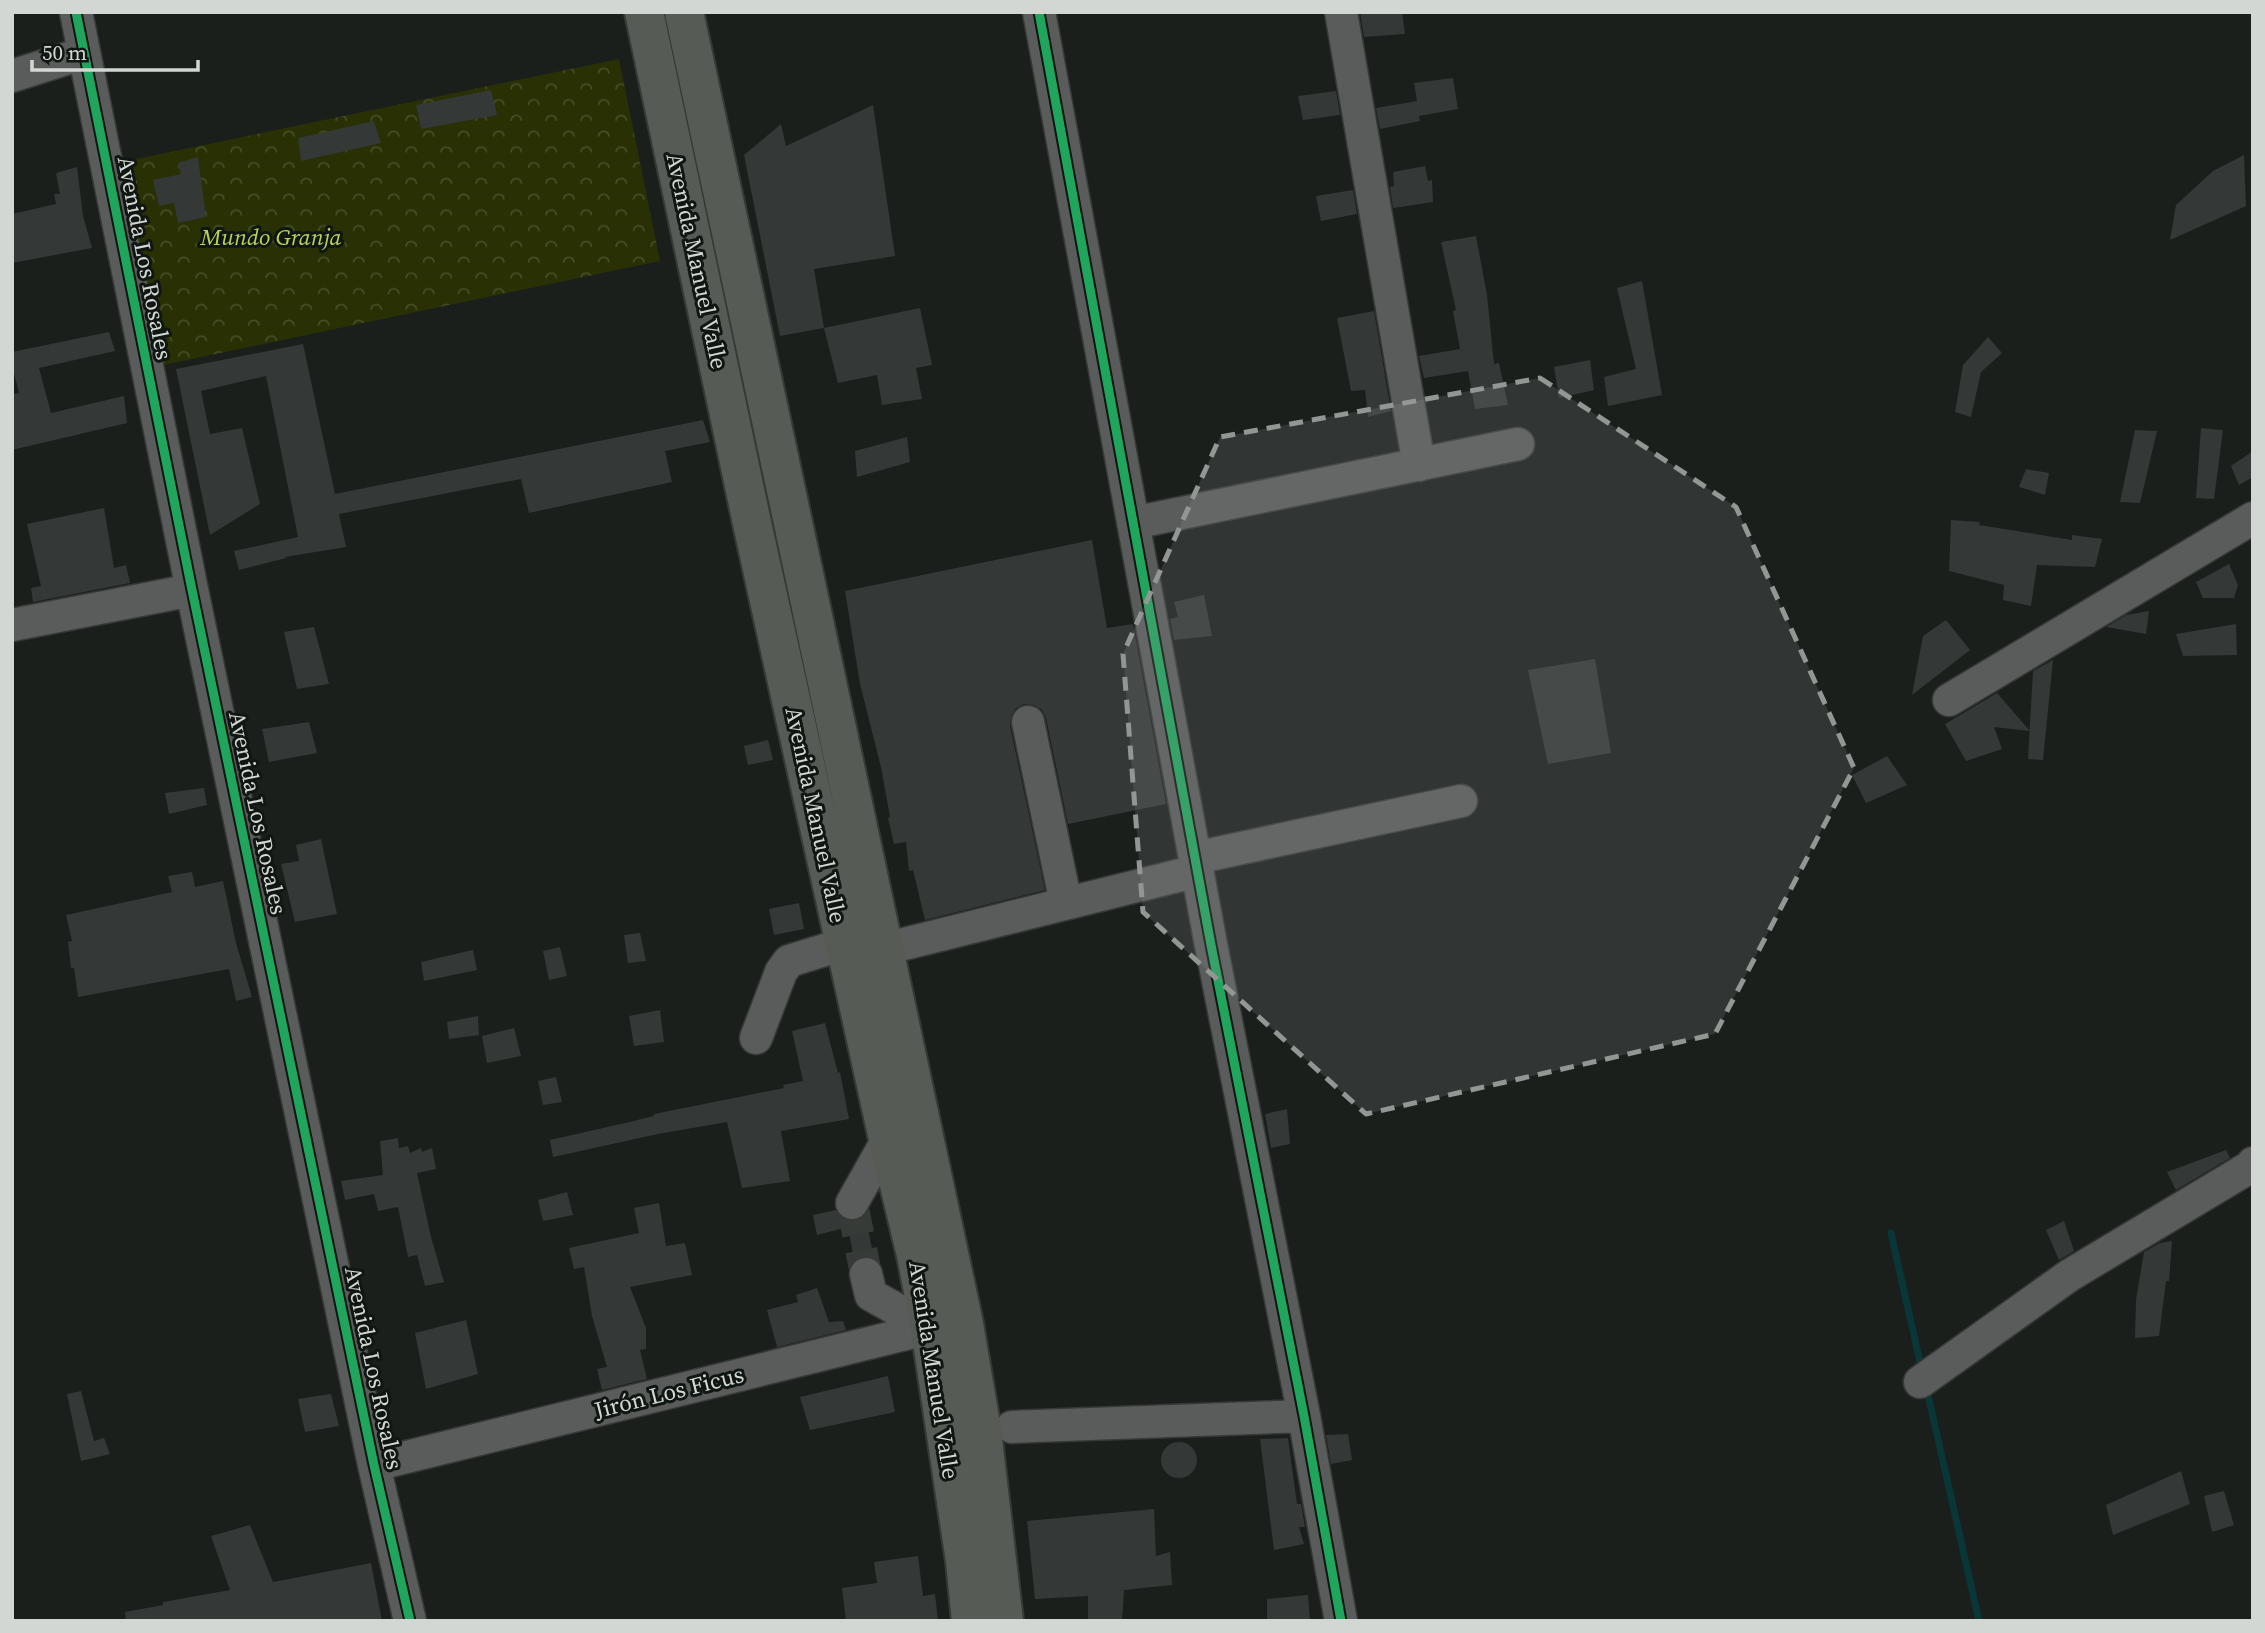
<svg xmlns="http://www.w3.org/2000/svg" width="2265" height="1633" font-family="'Source Serif 4',serif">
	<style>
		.park { fill: url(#park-crowns) }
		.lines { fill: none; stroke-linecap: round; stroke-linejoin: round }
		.stream { stroke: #093637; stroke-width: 7 }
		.building { fill: #343836 }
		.minor-tunnel { stroke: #363b38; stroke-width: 32; stroke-dasharray: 32 16; stroke-linecap: butt }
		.minor-casing { stroke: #363937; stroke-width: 35 }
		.major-casing { stroke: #363937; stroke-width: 42 }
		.minor { stroke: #595c5a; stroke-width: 32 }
		.major { stroke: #565b55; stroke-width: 38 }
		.cycleway-casing { stroke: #101612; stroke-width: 13 }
		.cycleway { stroke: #20a55d; stroke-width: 9 }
		.marked { fill: #929794; fill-opacity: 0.2; stroke: #929794; stroke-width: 5; stroke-dasharray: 14 9; stroke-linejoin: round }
		.labels { text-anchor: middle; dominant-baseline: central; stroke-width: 6; stroke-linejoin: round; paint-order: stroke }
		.park-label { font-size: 23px; font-style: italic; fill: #b8d357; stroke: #101612 }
		.street-label { font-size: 23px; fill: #d2d7d4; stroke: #101612 }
	</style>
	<defs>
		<pattern id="park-crowns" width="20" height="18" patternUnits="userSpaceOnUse" patternTransform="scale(1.75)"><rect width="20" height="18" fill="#283004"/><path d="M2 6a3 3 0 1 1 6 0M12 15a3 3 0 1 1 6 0" fill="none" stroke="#464d28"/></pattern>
	</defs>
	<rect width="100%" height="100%" fill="#1a1f1c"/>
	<path class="park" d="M619,59L660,261L158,366L117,163Z"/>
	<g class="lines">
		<path class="stream" d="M1891,1233L1922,1371
			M1926,1386L1979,1621"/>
	</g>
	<path class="building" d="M1360,12H1402L1405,34L1364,37Z
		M1453,78L1458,109L1419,116L1420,121L1380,129L1376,108L1417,101L1414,83Z
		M491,90L497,115L421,129L416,105Z
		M1336,91L1340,115L1303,120L1298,96Z
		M873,105L895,256L814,269L824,328L780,336L744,155L781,124L786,146Z
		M374,121L381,143L301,161L298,138Z
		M2244,155L2246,206L2170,240L2176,205L2213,171Z
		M198,157L206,217L178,223L174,203L159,206L153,180L181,174L178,163Z
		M1425,166L1428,181L1432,180L1433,202L1393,208L1390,187L1394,186L1393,172Z
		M77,167L83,216L92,248L12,263V214L56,204L54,194H60L56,173Z
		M1353,190L1357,214L1321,221L1316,196Z
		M1476,236L1487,295L1494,364L1499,363L1508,405L1475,409L1468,371L1424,378L1419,356L1460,349L1453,311L1456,310L1441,242Z
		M1642,281L1662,395L1608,406L1604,377L1636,369L1617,288Z
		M920,308L932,365L916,368L922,399L882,405L877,375L838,383L824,328Z
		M1374,311L1391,411L1368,417L1365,390L1351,391L1337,318Z
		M109,332L115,351L39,368L51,413L124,396L127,423L12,450V394L19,393L12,365V352Z
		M1988,337L2002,353L1981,372L1971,417L1955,412L1963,365Z
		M303,344L335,494L703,420L710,442L665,451L672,482L529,513L521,479L339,514L346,547L285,557L286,558L239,570L234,551L298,537L266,376L201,391L210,434L242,428L260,504L210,535L176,369Z
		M1590,360L1594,390L1559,398L1554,367Z
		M2201,428L2223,430L2214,499L2196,498Z
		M2135,430L2157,431L2140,503L2120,502Z
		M907,437L910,462L857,477L855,451Z
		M2253,451V477L2239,485L2231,466Z
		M2026,469L2049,473L2045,495L2019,487Z
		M104,508L114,568L126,565L130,583L33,602L31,588L41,586L27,524Z
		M1951,520L1980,522L1979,525L2072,540V535L2102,539L2095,567L2037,565L2031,606L2003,600L2004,585L1949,571Z
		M1092,540L1107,628L1133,624L1166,804L1068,824L1046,718L1042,710L1034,705L1024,704L1016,708L1011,716L1010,726L1045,890L925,920L913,870L909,871L906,842L894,844L888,818L890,817L881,767L860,684L845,591Z
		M2229,564L2238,585L2234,598H2203L2196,582Z
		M1204,595L1212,636L1174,640L1170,619L1178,617L1174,602Z
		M2149,611L2146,634L2106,627L2126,615Z
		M1946,620L1970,650L1912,695L1923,636Z
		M2236,624L2237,655L2183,656L2176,634Z
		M314,627L329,684L297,689L284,632Z
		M1595,659L1611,753L1548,764L1528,670Z
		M2053,660L2043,760L2028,759L2033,671Z
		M1997,693L2030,731L1994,727L2002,749L1966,761L1945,724Z
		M309,722L317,753L269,762L262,729Z
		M768,740L773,760L748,765L744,746Z
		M1887,756L1907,785L1866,803L1852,775Z
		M204,788L207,805L169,814L165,793Z
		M321,839L337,914L295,922L281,864L299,861L296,845Z
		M192,872L195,887L223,881L236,943L252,997L236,1001L229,969L78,997L74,968H71L68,942L72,941L66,915L172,892L168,876Z
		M799,903L804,929L774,935L769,909Z
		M640,933L646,961L628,963L624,935Z
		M560,947L567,976L549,980L543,951Z
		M473,950L477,970L424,981L421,962Z
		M660,1010L664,1042L634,1046L629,1016Z
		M478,1016L479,1035L449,1039L447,1022Z
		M825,1023L838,1073L840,1072L849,1119L781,1131L790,1181L742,1188L727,1122L658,1134L553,1157L550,1140L625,1123L654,1116V1114L784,1088L783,1085L803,1081L792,1031Z
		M514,1028L521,1056L487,1063L482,1036Z
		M556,1077L562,1102L543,1105L538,1081Z
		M1287,1109L1290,1144L1271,1148L1265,1114Z
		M398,1138L399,1148L408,1146L410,1153L421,1148L422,1152L432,1148L436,1169L417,1173L431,1237L444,1282L425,1286L417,1255L408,1257L398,1207L378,1211L374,1194L345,1200L341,1181L383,1175L380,1141Z
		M2226,1150L2230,1158L2176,1190L2167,1172Z
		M567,1192L573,1215L543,1221L538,1200Z
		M659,1203L666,1246L685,1243L692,1275L630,1287L646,1328V1349L640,1350L647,1379L602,1390L597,1369L607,1367L592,1316L584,1267L574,1269L569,1248L639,1233L634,1208Z
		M836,1210L842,1219L852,1221L861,1219L865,1215L874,1258L862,1256L854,1260L848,1227L817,1235L813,1215Z
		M2064,1221L2074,1251L2059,1260L2046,1230Z
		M2172,1241L2169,1281H2166L2159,1336L2135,1338L2136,1300L2144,1252L2160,1243Z
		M817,1288L829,1322L843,1321L846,1330L777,1347L767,1310L798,1302L796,1295Z
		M466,1320L478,1374L426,1389L415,1333Z
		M888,1376L895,1412L810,1430L800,1397Z
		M81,1391L94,1441L104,1438L110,1454L81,1461L67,1394Z
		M331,1394L339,1426L305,1432L298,1399Z
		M1348,1434L1352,1460L1331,1464L1326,1435Z
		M1288,1438L1297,1504H1301L1305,1527H1299L1304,1544L1274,1550L1260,1439Z
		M1161 1460a18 18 0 1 1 36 0a18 18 0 1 1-36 0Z
		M2181,1471L2190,1504L2113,1535L2106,1505Z
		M2224,1491L2234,1525L2212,1532L2204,1496Z
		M1154,1509L1156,1556L1170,1552L1172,1585L1124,1590L1122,1621H1088V1596L1035,1599L1027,1521Z
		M250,1525L273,1582L371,1563L382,1621H126L125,1612L163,1605V1602L230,1590L211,1536Z
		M918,1556L923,1596L935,1594L938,1621H846L842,1588L877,1583L874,1562Z
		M1308,1595L1310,1621H1267V1599Z"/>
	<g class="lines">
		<path class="minor-tunnel" d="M852,1203L866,1274"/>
		<g class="minor-casing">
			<path id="minor" d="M76,12L192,590L374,1465L410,1621
				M1039,12L1211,945L1304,1416L1341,1621
				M1341,12L1419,465
				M12,76L84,53
				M1133,523L1518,444
				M12,625L192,590
				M1949,700L2253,518
				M1028,722L1066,903
				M1195,858L1461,801
				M884,949L1197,871
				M756,1038L781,972L789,961L844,944
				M852,1203L888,1139
				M866,1274L871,1295L930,1328
				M1920,1382L2070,1275L2250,1167L2253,1163
				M1012,1427L1304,1416
				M374,1465L930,1328L954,1325"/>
		</g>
		<g class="major-casing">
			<path id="major" d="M644,12L752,523L888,1139L916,1255L930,1328L965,1561L971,1621
				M684,12L964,1324L982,1431L1004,1621"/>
		</g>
		<use href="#minor" class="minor"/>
		<use href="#major" class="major"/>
		<g class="cycleway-casing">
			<path id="cycleway" d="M76,12L192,590L374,1465L410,1621
				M1039,12L1211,945L1304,1416L1341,1621"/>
		</g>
		<use href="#cycleway" class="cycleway"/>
	</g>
	<path class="marked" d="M1540,378L1736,507L1854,768L1715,1034L1366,1114L1143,912L1123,654L1220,437Z"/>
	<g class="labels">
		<g class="park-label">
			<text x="271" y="237">Mundo Granja</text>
		</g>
		<g class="street-label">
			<text transform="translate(145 258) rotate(79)">Avenida Los Rosales</text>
			<text transform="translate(697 261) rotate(78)">Avenida Manuel Valle</text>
			<text transform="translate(258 813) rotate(78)">Avenida Los Rosales</text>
			<text transform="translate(816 815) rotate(78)">Avenida Manuel Valle</text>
			<text transform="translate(374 1368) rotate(78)">Avenida Los Rosales</text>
			<text transform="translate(934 1370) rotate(81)">Avenida Manuel Valle</text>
			<text transform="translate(669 1392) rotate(-14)">Jirón Los Ficus</text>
		</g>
	</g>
	<rect width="2265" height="1633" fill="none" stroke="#d2d7d4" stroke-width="28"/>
	<path d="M32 60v10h166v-10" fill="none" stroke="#d2d7d4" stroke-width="3.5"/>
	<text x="42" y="60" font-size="21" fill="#d2d7d4" stroke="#101612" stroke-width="5" paint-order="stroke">50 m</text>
</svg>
